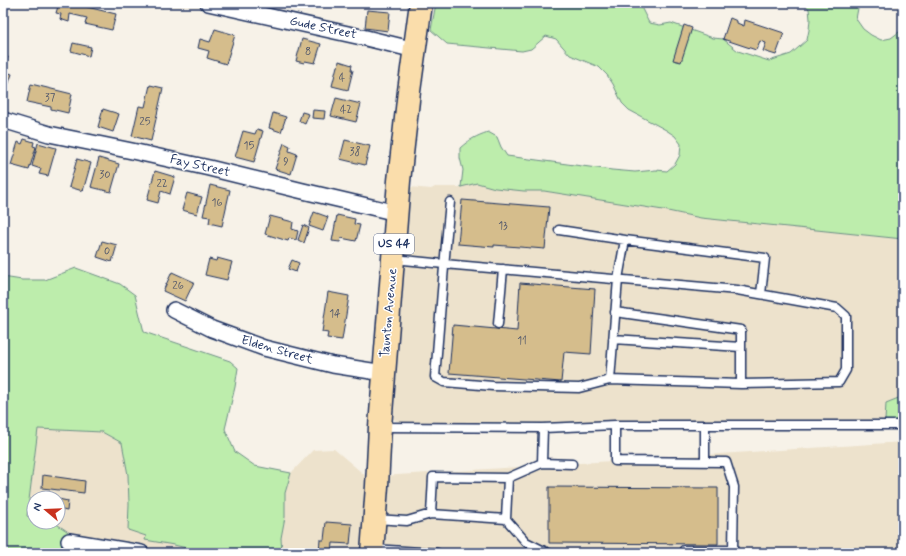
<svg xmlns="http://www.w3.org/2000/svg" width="906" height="556" font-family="Mynerve,sans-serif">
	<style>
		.built { fill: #ede2cc }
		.green { fill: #bdedac; stroke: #6c8e85 }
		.building { fill: #d5bd8c; stroke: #1b2f5e }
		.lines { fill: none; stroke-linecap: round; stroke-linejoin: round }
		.lane-casing { stroke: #1b2f5e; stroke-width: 11 }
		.street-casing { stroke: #1b2f5e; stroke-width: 18 }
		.highway-casing { stroke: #1b2f5e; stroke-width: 25 }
		.lane { stroke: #fff; stroke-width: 8 }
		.street { stroke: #fff; stroke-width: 15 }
		.highway { stroke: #faddab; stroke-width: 22 }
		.labels { text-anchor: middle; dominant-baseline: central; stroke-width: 3; stroke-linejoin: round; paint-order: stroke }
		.number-label { font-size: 11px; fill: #4a526a }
		.shield { fill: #fff; stroke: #5f6d8e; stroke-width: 1 }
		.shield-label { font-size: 12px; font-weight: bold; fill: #1b2f5e }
		.street-label { font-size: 13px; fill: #1b2f5e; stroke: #fff }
	</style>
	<rect width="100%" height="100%" fill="#f7f2e8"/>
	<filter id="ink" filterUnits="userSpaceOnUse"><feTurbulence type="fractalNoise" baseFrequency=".025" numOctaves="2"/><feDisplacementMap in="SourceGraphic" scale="8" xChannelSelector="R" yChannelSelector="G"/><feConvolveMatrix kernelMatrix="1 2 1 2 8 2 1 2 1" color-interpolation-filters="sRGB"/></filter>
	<g filter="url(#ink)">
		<path class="built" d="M477,183L495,188L524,191H544L663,210L701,218L903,239V393L901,397L886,403L885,421L807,425L403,424L382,413L400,186L431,189L435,187H461Z
			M38,429L102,432L122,443L128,475L129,504L128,530L146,536L145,539L199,551L215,553H101L55,523L49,522H58V498H34V518L27,516Z
			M903,442V553H282L281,538L285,517V493L289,479L291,473L313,450L334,449L367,477Z"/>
		<path class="green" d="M436,3H639L649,23L660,25L671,23L713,38L723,39L738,51L769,61L791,54L807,40L809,30L810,19L809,9L804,3H859L856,19L863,29L871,35L881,40L891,38L899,32H903V239L701,218L663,210L544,191H524L495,188L477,183L461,187L463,170L460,158V148C469,140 476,136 488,132L497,137L501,147L507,156L612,170L635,172L656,170L667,171L675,164L680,155L681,144L675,136L666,130L629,110L622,103L613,84L607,75L599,67L570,55L556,39L546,36L531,49L522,51L447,44L431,30Z
			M76,268L120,284L135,295L144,332L230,361L238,368L235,387L225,429L235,452L255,466L291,473L285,493V517L281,538L282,553H215L199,551L174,545L145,540L146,536L128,530L129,504L128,475L122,443L102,432L38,429L27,516L34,518V522H49L55,523L70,533L92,551L101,553H3V277L22,280H45Z
			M903,393V420L885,421L886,403L901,397Z"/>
		<path class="building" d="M59,3H81L88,5L87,7L116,14L112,30L85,24L87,18L70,14L69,22L60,19L61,14L56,13Z
			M367,10L390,12L388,31L365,28Z
			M730,18L737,21V23L744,26L745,20L784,33L776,55L763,51L766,43L760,41L756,50L723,39Z
			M684,25L692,28L681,62L673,60Z
			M215,29L235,35L226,64L207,58L209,51L198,48L200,39L210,42Z
			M302,39L321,44L315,63L305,61L304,63L296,61Z
			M73,43L91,47L89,56L71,51Z
			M3,56L8,57L4,71L12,74L4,97H3Z
			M339,61L352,65L351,70H353L348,90L332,86L337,66L338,67Z
			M31,84L72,94L68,113L51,109V107L27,102Z
			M150,85L163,88L151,141L132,136L139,106L145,107Z
			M336,98L361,104L356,122L331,116Z
			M103,109L119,114L113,132L98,127Z
			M313,110L325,111L324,119L312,118Z
			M302,112L309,114L305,124L299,121Z
			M273,113L286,117L281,132L269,128Z
			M257,129L263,131L254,162L235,157L243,131L255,134Z
			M24,139L34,142L33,146L36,147L29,170L11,165L18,142L22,144Z
			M345,140L370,146L365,165L340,159Z
			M38,143L56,148L48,176L39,174L41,169L32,166Z
			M284,143L290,146L289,151L297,154L291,174L275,169Z
			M99,158L119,164L111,192L91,187Z
			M77,159L91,163L83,191L69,187Z
			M155,171L175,177L170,194L161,191L158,203L147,200Z
			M210,185L230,190L222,226L209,223L210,217L203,216Z
			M187,193L202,197L197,214L182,210Z
			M462,200L549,207L545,249L494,245V247L458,244Z
			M314,212L328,217L323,231L309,226Z
			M337,215L355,219L354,224L360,225L356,241L341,238L340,242L332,241Z
			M270,216L293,222L292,229L298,231L296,240L289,238L288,241L265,234Z
			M303,225L309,228L304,243L298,240Z
			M102,241L117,245L112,262L97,257Z
			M217,258L232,262L227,280L205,275L209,259L216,261Z
			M292,260L299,263L296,272L288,269Z
			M172,272L194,282L185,301L163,291Z
			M520,283L595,289L591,354L564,352L561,382L449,373L453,325L517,331Z
			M328,292L349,296L342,340L327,338L328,333L322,332Z
			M43,475L85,481L84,493L42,488Z
			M549,487L718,488V544L549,543Z
			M58,499L68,501L67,511L58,509Z
			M326,522L352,524L350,544L333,543L332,553L319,552L320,540H324Z"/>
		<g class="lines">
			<g class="lane-casing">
				<path id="lane" d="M559,230L625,240L765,258L761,294
					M394,259L444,264L737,290L837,308L846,316V370L839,382L741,384L610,380L579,388L493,386L444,382L435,377C440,319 444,260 450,202
					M615,312L741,330V384
					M498,324L503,269
					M613,339L741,347
					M610,380L618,279L625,240
					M615,425V461L726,462L734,487L733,550H684V553
					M705,425V462
					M381,427L543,428L615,425H903
					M542,463L543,428
					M431,514L433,477L508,478L542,463L572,464
					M375,519L407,521L431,514L506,519L526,542L548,553
					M506,519L508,478
					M373,549L437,553"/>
			</g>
			<g class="street-casing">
				<path id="street" d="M208,3L366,38L415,50
					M3,120L49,134L132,151L209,168L303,191L397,213
					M174,310L212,329L264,348L333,365L384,373
					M69,541L141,553"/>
			</g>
			<g class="highway-casing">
				<path id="highway" d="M372,553L377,486L380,427L399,181L409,91L421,3"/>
			</g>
			<use href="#lane" class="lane"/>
			<use href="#street" class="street"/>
			<use href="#highway" class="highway"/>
		</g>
	</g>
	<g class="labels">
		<g class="number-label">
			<text x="308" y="52">8</text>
			<text x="342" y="78">4</text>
			<text x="50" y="98">37</text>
			<text x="346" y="110">42</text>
			<text x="145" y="122">25</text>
			<text x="249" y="146">15</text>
			<text x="355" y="152">38</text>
			<text x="286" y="162">9</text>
			<text x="105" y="175">30</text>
			<text x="162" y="184">22</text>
			<text x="217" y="203">16</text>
			<text x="503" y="226">13</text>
			<text x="107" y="251">0</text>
			<text x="178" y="286">26</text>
			<text x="335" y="314">14</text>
			<text x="522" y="341">11</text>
		</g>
		<rect class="shield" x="374" y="234" width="40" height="20" rx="3"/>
		<g class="shield-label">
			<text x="394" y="244">US 44</text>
		</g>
		<g class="street-label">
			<text transform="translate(323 28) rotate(12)">Gude Street</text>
			<text transform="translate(200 166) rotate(13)">Fay Street</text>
			<text transform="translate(389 313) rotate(-85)">Taunton Avenue</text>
			<text transform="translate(277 350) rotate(16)">Elden Street</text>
		</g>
	</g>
	<rect width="906" height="556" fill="none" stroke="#fff" stroke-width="16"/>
	<rect x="8" y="8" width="890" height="540" fill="none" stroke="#1b2f5e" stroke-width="1.5" filter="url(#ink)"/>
	<g transform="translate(46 510) rotate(289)"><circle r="19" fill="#ffffff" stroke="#a4acbf"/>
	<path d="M0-3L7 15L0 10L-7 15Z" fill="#c8321e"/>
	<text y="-6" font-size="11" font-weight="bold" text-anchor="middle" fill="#1b2f5e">N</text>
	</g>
</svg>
